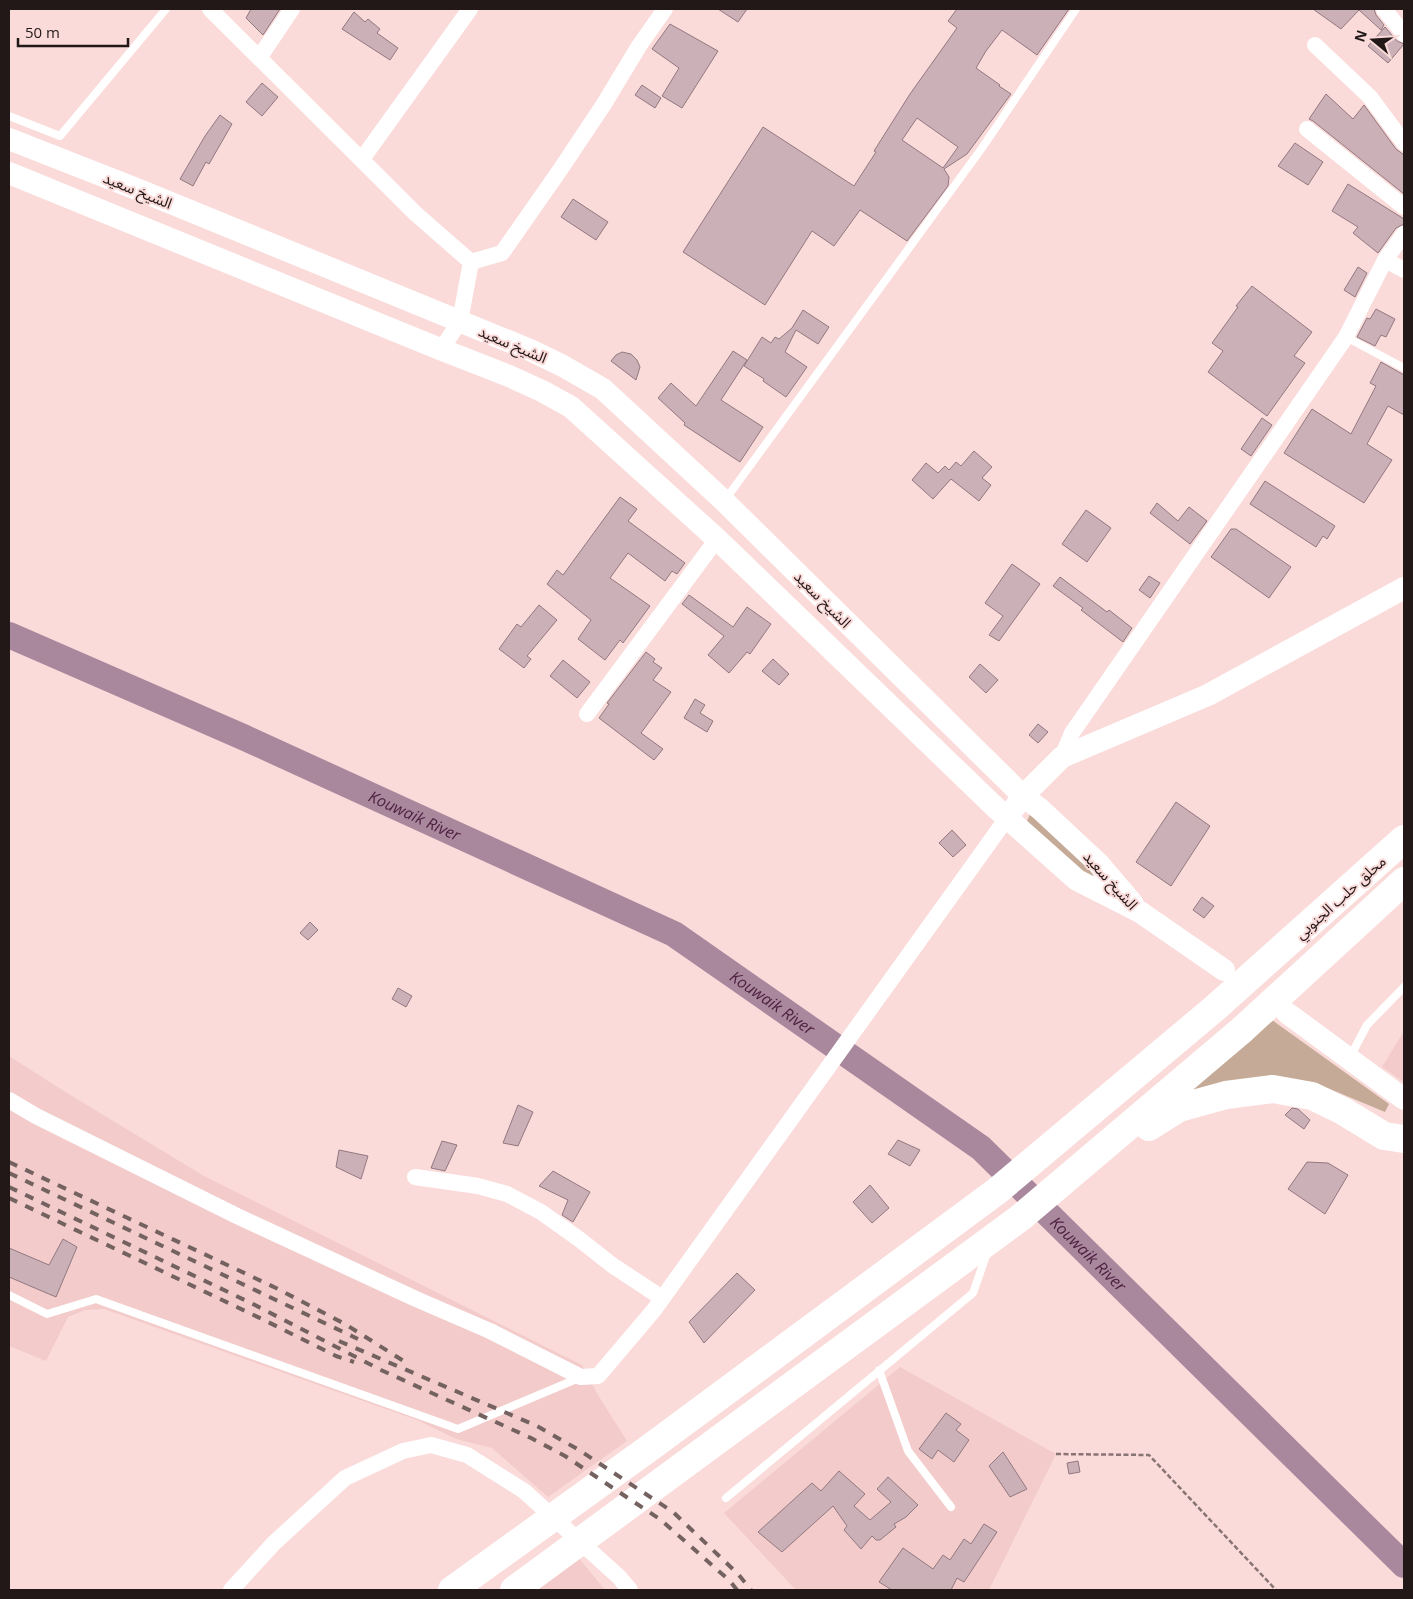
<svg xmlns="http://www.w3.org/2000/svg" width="1413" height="1599" font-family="'Open Sans','Noto Sans Arabic',sans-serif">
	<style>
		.built { fill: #f2cbca }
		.green { fill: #c5ab97 }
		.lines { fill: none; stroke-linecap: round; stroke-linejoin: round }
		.river { stroke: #a9879d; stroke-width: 26 }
		.building { fill: #ccb0b8; stroke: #92787f; fill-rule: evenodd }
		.path { stroke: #887473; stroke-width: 2.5; stroke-dasharray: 5 2.5; stroke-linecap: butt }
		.lane { stroke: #fff; stroke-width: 8 }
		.street { stroke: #fff; stroke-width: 16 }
		.secondary { stroke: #fff; stroke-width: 22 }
		.highway { stroke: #fff; stroke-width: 28 }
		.rail { stroke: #746261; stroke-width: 4; stroke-dasharray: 9 9; stroke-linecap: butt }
		.labels { text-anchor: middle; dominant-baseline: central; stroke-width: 4; stroke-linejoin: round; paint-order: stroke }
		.street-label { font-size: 15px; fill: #221817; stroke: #fadbda }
		.water-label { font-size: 16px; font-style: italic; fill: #4b1f3f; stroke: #fadbda }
	</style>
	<rect width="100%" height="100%" fill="#fadbda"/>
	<path class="built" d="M1404,1031V1082L1382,1067Z
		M9,1056L67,1093L204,1176L582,1365L598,1395L627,1441L548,1497L492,1448L456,1439L417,1420L104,1309L85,1310L68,1317L46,1361L9,1346Z
		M900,1367L1056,1454L989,1590H796L724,1513Z
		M578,1557L605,1590H533Z"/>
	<path class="green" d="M1030,814L1095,873L1090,880L1025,826Z
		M1272,1020L1389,1104L1385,1112L1325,1087L1297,1081L1174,1099Z"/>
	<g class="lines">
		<path class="river" id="s1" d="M9,635L243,737L674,934L981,1148L1404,1565"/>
	</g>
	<path class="building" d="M251,9H280L263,35L246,18Z
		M718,9H747L738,22Z
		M957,9H1069L1037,55L1002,30L986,51L976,68L1000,85L999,86L1011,94L967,154L944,169L949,177L948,186L907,241L860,210L834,246L812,231L765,305L683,252L763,127L854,186L876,152L874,151L910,94L957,28L948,21ZM917,118L958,147L943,168L902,140Z
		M1313,9H1374L1376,15L1384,25L1381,30L1359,10L1341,29Z
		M354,12L365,22L368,19L380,29L377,33L398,48L390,60L342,29Z
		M670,24L718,51L682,108L662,96L679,68L652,49Z
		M1385,27L1397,41L1404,44L1388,63L1368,46Z
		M262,83L278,97L262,116L246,102Z
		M642,85L661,98L655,108L635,95Z
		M1326,94L1353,119L1364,105L1396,149L1404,155V194L1313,121L1309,119Z
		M220,115L232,124L209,164L206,162L193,186L180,179L205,136Z
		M1295,143L1323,162L1308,185L1278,166Z
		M1348,184L1404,219V224L1396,228L1378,253L1353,233L1358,227L1332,211Z
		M573,199L608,222L596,240L561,217Z
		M1358,267L1367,273L1355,297L1344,290Z
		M1252,286L1312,332L1294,356L1305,363L1267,416L1208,372L1223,351L1212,343L1238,307L1236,306Z
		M1376,309L1395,319L1386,337L1381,335L1375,346L1357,337L1367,318L1370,319Z
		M803,310L829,327L818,344L796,330L785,352L807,367L786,397L763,381L764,379L744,366L762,337L771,343L775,337L779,339L792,328Z
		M733,351L747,360L721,400L763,427L740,462L684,425L685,423L658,398L671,383L696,406Z
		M622,352L631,354L637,360L640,367L636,380L611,361L616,355Z
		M1381,362L1404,375V415L1388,406L1367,444L1392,460L1364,503L1284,453L1312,409L1351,434L1376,386L1370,383Z
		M1262,418L1272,425L1251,456L1241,449Z
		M974,451L992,467L982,478L991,485L979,501L951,479L933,499L912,480L926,463L938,473L945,466L949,470L956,462L961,466Z
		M1265,481L1335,526L1327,539L1323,536L1316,547L1250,504Z
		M620,497L637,509L628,521L685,563L677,574L672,571L665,581L628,553L610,578L650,606L623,643L620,640L605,660L578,639L591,620L547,584L557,570L563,575Z
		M1157,503L1178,521L1189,507L1207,521L1190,544L1150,513Z
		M1086,510L1111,528L1087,562L1062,544Z
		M1231,529H1236L1291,567L1269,598L1211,557Z
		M1012,564L1040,584L999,641L989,635L1003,616L985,603Z
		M1149,576L1160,583L1150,598L1139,590Z
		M1060,577L1107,612L1109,610L1132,628L1123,642L1081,610L1083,608L1053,586Z
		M689,595L733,627L747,607L771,624L750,654L747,652L729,673L708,655L724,636L682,604Z
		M539,605L557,620L527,656L531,659L524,668L499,649L517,624L521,627Z
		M646,652L655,659L653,662L662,668L653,680L671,692L641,733L663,749L654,760L599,718L609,704L607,703Z
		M773,659L789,674L779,685L762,671Z
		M563,660L590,682L577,698L550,676Z
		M980,664L998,680L986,693L969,677Z
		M695,699L705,705L700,713L713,721L707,732L684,718Z
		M1038,724L1048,732L1038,743L1029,735Z
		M1176,802L1210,826L1171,886L1136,862Z
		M952,830L966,845L953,857L939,843Z
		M1202,897L1214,906L1204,918L1193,910Z
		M310,922L318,930L308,940L300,933Z
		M398,988L412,996L406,1007L392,999Z
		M518,1105L533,1112L518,1146L503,1143Z
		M1292,1108L1298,1109L1310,1120L1304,1129L1285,1115Z
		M898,1140L920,1150L910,1166L888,1154Z
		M442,1141L457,1145L445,1171L431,1168Z
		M339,1150L368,1156L361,1179L336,1167Z
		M1307,1162L1328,1163L1348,1175L1325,1214L1288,1189Z
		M553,1171L590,1192L573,1222L562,1215L568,1200L539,1186Z
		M870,1185L889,1208L872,1223L853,1202Z
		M63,1239L77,1247L56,1297L9,1277V1248L49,1265Z
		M737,1273L755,1290L704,1343L689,1322Z
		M946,1413L961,1424L956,1430L969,1440L954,1462L938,1450L932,1459L919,1449Z
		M1003,1452L1027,1489L1010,1497L989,1466Z
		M1078,1461L1080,1472L1069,1474L1067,1463Z
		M839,1471L865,1494L854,1506L870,1520L891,1502L877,1489L888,1477L918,1505L906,1517L894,1524L896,1527L880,1540H876L872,1536L861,1549L844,1530L847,1526L833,1506L782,1552L758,1532L812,1483L821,1491Z
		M984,1524L997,1532L964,1582L957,1578L951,1590H892L879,1582L903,1548L933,1569L943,1555L950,1560L964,1539L971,1544Z"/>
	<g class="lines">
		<path class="path" d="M1056,1454L1149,1455L1276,1590"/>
		<path class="lane" d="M9,116L60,136L166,9
			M1346,337L1404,368
			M725,500L982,148L1076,9
			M1350,1057L1367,1025L1404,987
			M9,1295L47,1314L96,1299L458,1429L579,1378
			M879,1370L908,1451L951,1507
			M726,1498L973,1293L987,1253"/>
		<path class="street" d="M210,9L416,214L471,262
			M1384,9L1404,34
			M1315,45L1370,97L1404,143
			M259,58L292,9
			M1307,129L1404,207
			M362,159L470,9
			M1385,260L1404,270
			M441,350L460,321L471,262L502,253L560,170L604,104L639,46L665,9
			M587,714L717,539
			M1062,757L1072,733L1346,337L1385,260L1404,234
			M9,1100L36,1116L237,1216L416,1299L490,1331L581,1377L598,1376L654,1310L1007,818
			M415,1177L478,1186L507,1194L541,1212L579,1239L612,1265L662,1298
			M231,1590L274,1543L345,1478L403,1451L431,1445L467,1455L524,1491L619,1577L630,1590"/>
		<path class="secondary" d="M9,139L139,190L530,350L563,366L603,389L724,501L1023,796L1040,809L1098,863L1133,904
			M9,173L435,347L509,376L542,391L571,407L717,539L996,808L1077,880L1140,912L1224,970
			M1015,807L1023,796L1062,757L1208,695L1404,588
			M1287,1013L1404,1099"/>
		<path class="highway" d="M1149,1127L1179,1108L1226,1095L1273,1089L1312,1096L1343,1111L1384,1136L1404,1139
			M452,1590L648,1449L997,1191L1215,1008L1404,839
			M514,1590L1020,1218L1243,1029L1404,881"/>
		<path class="rail" d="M9,1162L276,1288L345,1324L410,1365
			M9,1173L358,1339
			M9,1187L253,1304L381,1370L531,1438L565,1456L661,1520L730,1581L737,1590
			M9,1198L264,1320L336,1356L354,1362
			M339,1341L537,1426L579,1450L673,1512L738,1574L751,1590"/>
	</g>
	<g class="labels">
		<g class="street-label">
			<text transform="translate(138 190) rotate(22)">الشيخ سعيد</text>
			<text transform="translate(513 344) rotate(23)">الشيخ سعيد</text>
			<text transform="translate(823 599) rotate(45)">الشيخ سعيد</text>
			<text transform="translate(1111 880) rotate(48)">الشيخ سعيد</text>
			<text transform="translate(1340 897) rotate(-42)">محلق حلب الجنوبي</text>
		</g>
		<g class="water-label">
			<text stroke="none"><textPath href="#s1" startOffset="444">Kouwaik River</textPath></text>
			<text stroke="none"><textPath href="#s1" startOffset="849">Kouwaik River</textPath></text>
			<text stroke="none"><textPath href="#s1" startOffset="1254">Kouwaik River</textPath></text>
		</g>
	</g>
	<rect width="1413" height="1599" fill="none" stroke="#221817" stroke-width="20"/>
	<g transform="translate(1373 40) rotate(288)" stroke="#fadbda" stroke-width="4" paint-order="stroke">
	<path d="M0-4L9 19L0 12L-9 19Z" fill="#221817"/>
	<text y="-8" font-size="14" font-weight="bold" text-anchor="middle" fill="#221817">N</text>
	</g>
	<path d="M18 38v8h110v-8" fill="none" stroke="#221817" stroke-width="2.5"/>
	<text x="25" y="38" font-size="15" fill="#221817" stroke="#fadbda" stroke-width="4" paint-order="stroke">50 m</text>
</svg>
